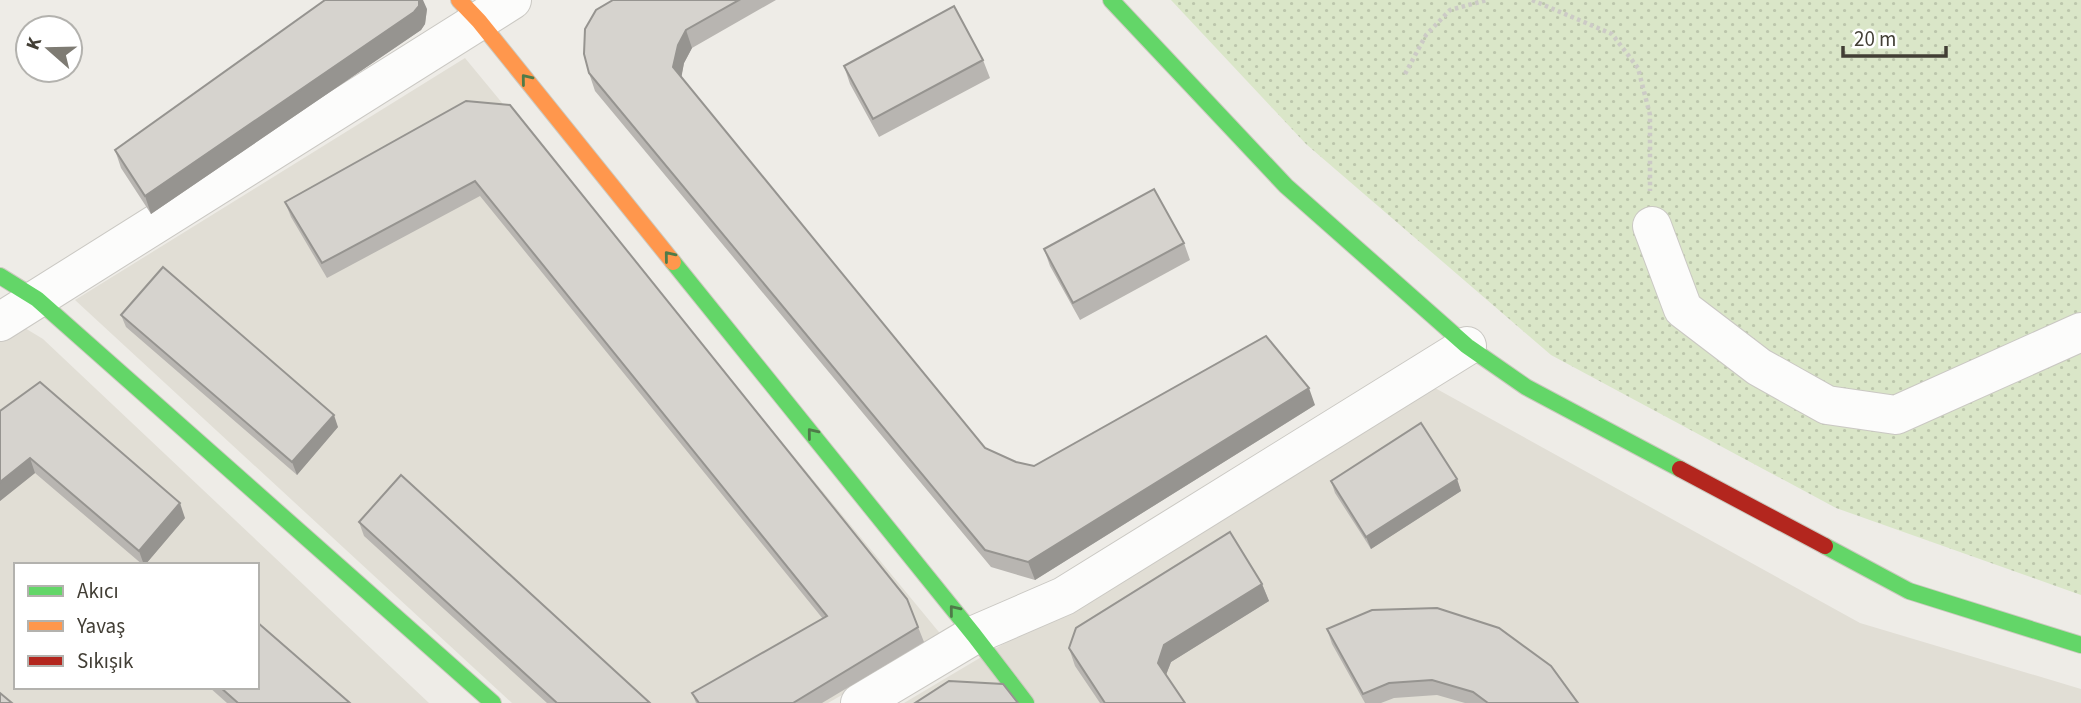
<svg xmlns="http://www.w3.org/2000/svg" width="2081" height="703" font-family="'Source Sans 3',sans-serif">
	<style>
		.residential { fill: #e1ded5; fill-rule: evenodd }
		.grass { fill: url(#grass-dots) }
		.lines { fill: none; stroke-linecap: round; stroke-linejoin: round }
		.street-casing { stroke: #cac8c3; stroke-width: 40 }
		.fast-casing { stroke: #ccc9bf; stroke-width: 18 }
		.slow-casing { stroke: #ccc9bf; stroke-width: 18 }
		.jam-casing { stroke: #ccc9bf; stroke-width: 18 }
		.path { stroke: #cccac6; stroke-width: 4.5; stroke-dasharray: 3.5 3.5; stroke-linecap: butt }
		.street { stroke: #fcfcfb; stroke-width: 38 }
		.fast { stroke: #63d668; stroke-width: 16 }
		.slow { stroke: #ff974d; stroke-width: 16 }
		.jam { stroke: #b3261e; stroke-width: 16 }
		.wall { fill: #b8b5b1 }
		.shaded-wall { fill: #969490 }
		.building { fill: #d6d3ce; stroke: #969490; stroke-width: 2 }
		.oneway { stroke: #4f7b49 }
	</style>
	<defs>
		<pattern id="grass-dots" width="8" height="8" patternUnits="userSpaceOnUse" patternTransform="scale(1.75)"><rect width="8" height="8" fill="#dae6c8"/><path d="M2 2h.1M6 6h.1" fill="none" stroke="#bcc6ac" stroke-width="1.8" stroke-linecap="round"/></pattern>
	</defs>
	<rect width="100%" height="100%" fill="#eeece7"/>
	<path class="residential" d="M465,58L943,637L828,703H512L75,300Z
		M0,313L43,339L429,703H0ZM16,565H257V687H16Z
		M1435,388L1860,623L2081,689V703H904Z"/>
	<path class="grass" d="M1171,0H2081V595L1836,508L1551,355L1306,144Z"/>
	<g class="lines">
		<g class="street-casing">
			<path id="street" d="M1652,226L1683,309L1759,367L1827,405L1896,415L2081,332
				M0,322L512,0
				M860,703L974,635L1064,596L1467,346"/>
		</g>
		<g class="fast-casing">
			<path id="fast" d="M1111,0L1286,186L1467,346L1526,387L1680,469
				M673,262L974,635L1026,703
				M0,276L37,299L493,703
				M1825,546L1909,591L2081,645"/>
		</g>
		<g class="slow-casing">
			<path id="slow" d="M459,0L479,21L673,262"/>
		</g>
		<g class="jam-casing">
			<path id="jam" d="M1680,469L1825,546"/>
		</g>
		<path class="path" d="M1532,0L1612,34L1638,68L1650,115V191
			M1405,74L1426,35L1450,10L1487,0"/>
		<use href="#street" class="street"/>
		<use href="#fast" class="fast"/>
		<use href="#slow" class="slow"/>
		<use href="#jam" class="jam"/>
	</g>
	<path class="wall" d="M613,0H776L692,48L684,63L681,77L985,448L1016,462L1034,466L1315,405L1035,580L991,567L595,91L589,73Z
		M427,9L425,24L421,30L151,214L121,168L115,150Z
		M983,60L990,78L879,137L850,84L844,66Z
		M466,101L907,599L924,642L822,703H696L692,693L823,619L480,196L327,278L291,217L285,202Z
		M1184,243L1190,260L1080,320L1050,266L1044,249Z
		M121,315L338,427L297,475L126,327Z
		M0,411L185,518L145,565H143L35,473L0,501Z
		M1457,479L1461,491L1371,549L1335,493L1331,481Z
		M359,522L650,703H547L364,536Z
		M1262,584L1269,601L1171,662L1166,675L1185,703H1100L1075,666L1069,648Z
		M1327,629L1578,703H1465L1437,695L1394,698L1381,703H1365L1332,644Z
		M209,687H257L350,703H227Z"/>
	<path class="shaded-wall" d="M419,0H423L427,9L425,24L421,30L151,214L145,196Z
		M686,30L692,48L684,63L680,85L673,67L678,45Z
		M1309,388L1315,405L1035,580L1028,562Z
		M334,415L338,427L297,475L292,462Z
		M30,458L35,473L0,501V482Z
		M1457,479L1461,491L1371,549L1366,537Z
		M180,503L185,518L145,565H144L139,551Z
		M1262,584L1269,601L1171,662L1164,680L1158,663L1164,645Z"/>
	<path class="building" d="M325,0H419V6L414,12L145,196L115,150Z
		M613,0H739L686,30L678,45L673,67L985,448L1016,462L1034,466L1266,336L1309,388L1028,562L985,550L589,73L584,54L585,29L596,10Z
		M954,6L983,60L873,119L844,66Z
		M466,101L510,105L907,599L918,627L793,703H699L692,693L827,616L475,181L322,263L285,202Z
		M1154,189L1184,243L1073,303L1044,249Z
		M163,267L334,415L292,462L121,315Z
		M40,382L180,503L139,551L30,458L0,482V411Z
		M1421,423L1457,479L1366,537L1331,481Z
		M401,475L650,703H557L359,522Z
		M1230,532L1262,584L1164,645L1158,663L1185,703H1105L1069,648L1076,628Z
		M1437,608L1499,628L1551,666L1578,703H1488L1473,692L1432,680L1389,683L1363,694L1327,629L1372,610Z
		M257,622L350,703H238L220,687H257Z
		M949,681L1003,684L1018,703H915Z
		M0,693L12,703H0Z"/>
	<defs><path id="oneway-chevron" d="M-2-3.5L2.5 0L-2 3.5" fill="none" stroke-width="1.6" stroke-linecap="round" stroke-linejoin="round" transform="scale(1.75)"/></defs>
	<g class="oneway">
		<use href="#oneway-chevron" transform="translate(526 79) rotate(-129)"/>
		<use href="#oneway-chevron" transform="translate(669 256) rotate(-129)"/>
		<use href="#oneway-chevron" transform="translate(812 433) rotate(-129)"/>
		<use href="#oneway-chevron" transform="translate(954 610) rotate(-129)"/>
	</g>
	<rect x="14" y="563" width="245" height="126" fill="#ffffff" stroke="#b3b2ae" stroke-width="2"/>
	<rect x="28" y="586" width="35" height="10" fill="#63d668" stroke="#b3b2ae" stroke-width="2"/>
	<text x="77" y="598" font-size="21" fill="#423e35">Akıcı</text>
	<rect x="28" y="621" width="35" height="10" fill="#ff974d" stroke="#b3b2ae" stroke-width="2"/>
	<text x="77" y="633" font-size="21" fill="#423e35">Yavaş</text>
	<rect x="28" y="656" width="35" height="10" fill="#b3261e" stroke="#b3b2ae" stroke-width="2"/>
	<text x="77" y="668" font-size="21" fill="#423e35">Sıkışık</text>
	<g transform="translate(49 49) rotate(290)"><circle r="33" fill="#ffffff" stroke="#b3b2ae" stroke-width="2"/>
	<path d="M0-5L12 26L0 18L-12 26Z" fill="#7e7b73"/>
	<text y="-10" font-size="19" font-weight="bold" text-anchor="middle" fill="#423e35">K</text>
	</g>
	<path d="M1843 46v10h103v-10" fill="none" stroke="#423e35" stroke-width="3.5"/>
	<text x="1854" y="46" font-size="21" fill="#423e35" stroke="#ffffff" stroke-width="5" paint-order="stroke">20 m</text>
</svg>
